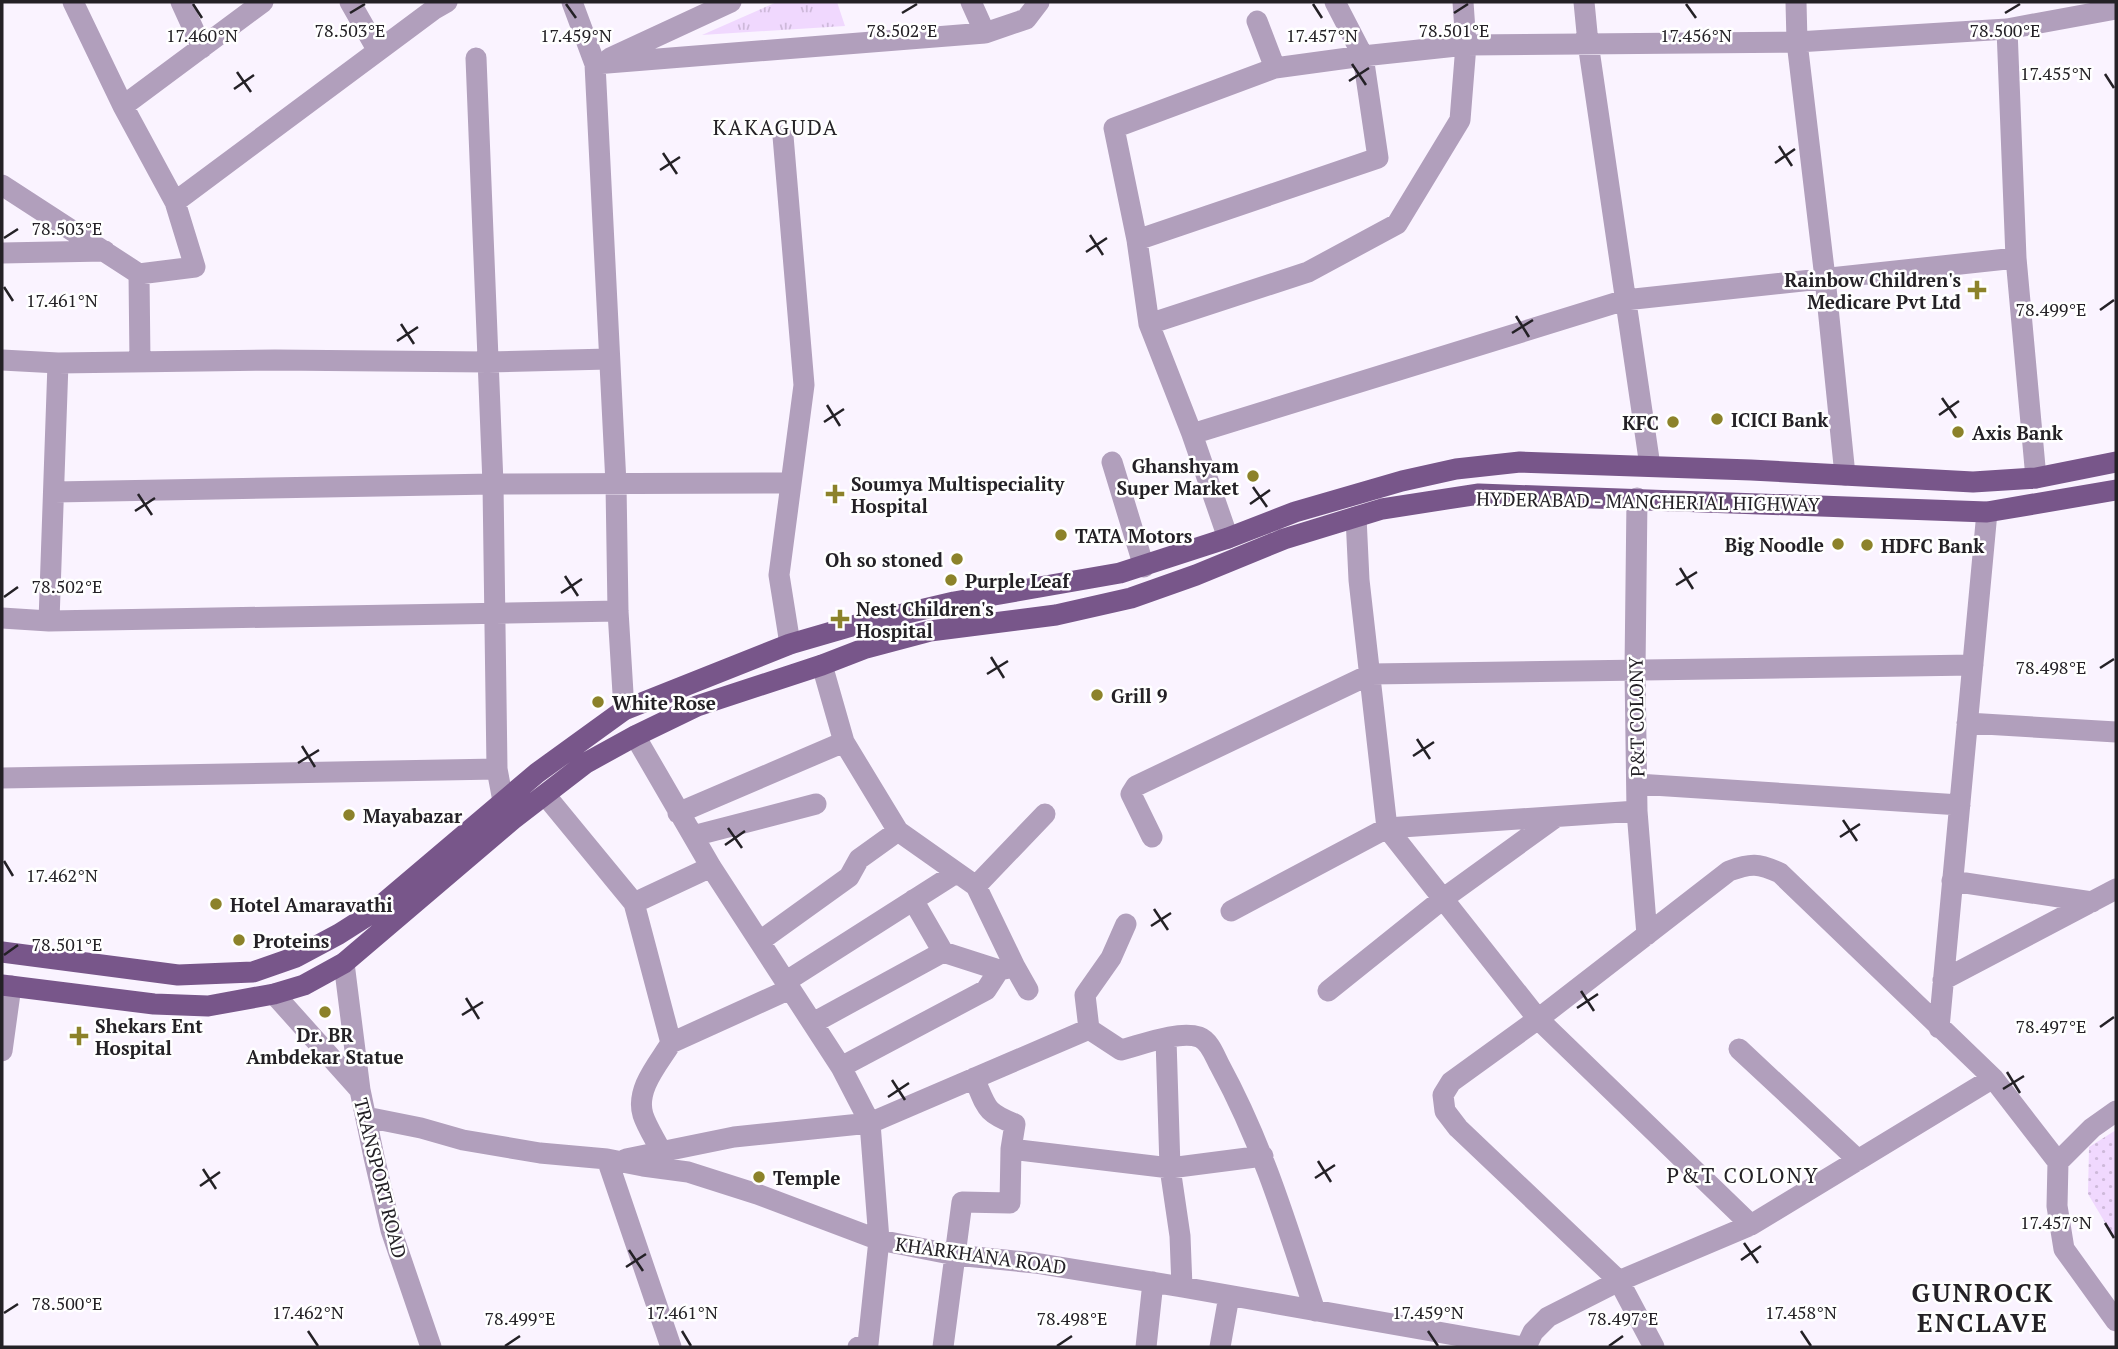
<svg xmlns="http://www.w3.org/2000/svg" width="2118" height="1349" font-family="'PT Serif',serif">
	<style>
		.grass { fill: url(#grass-dots) }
		.park { fill: url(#park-tufts) }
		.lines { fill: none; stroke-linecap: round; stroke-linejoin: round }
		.minor { stroke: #b19fbc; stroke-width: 21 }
		.major { stroke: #78568a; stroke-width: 21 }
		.ticks { fill: none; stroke: #242126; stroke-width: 2.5 }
		.poi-dot { fill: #8c822a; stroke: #fff; stroke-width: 2.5 }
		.labels { text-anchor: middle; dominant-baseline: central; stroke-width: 5; stroke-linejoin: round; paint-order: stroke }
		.poi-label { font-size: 19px; font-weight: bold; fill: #242126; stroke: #fff; text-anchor: start }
		.street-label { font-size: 19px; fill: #242126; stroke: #fff }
		.neighbourhood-label { font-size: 21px; letter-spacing: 2px; fill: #242126; stroke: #fff }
		.district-label { font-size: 26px; font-weight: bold; letter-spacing: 2px; fill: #242126; stroke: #fff }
		.ticks-label { font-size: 18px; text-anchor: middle; fill: #242126; stroke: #fff; stroke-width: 5; stroke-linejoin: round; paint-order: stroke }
	</style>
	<defs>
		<pattern id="grass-dots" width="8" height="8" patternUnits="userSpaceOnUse" patternTransform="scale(1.75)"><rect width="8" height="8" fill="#f0d8fe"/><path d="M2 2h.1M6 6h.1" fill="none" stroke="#ceb9da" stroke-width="1.8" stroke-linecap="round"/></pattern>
		<pattern id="park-tufts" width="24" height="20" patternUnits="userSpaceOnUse" patternTransform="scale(1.75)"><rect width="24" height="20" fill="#f0d8fe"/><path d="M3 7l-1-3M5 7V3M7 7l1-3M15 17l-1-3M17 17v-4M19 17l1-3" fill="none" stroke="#ceb9da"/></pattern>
	</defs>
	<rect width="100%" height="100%" fill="#faf3ff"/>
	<path class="grass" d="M2116,1130V1241L2088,1194L2089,1147Z"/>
	<path class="park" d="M777,2H837L845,26L702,35Z"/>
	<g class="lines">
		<path class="minor" d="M73,2L123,106L175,202L195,267L139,274L140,362
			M181,2L202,48
			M350,2L378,51
			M572,2L595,64L616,484L618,611L624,710
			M971,2L985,33
			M1584,2L1588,43L1650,466
			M1796,2L1797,42L1825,278L1845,475
			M1257,21L1275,68
			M2007,29L2016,258L2036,478
			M476,58L493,484L497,769L503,801
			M610,58L731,2
			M595,64L985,33L1026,19L1039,2
			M123,106L263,2
			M783,136L804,385L779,575L790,644
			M2,185L139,274
			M175,202L433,10L447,2
			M1137,240L1378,158L1363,56L1335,2
			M2,253L105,251
			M1149,324L1308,272L1397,224L1460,120L1466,45L1463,2
			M2,360L58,363L275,360L488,362L609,359
			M1192,434L1625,300L2016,258
			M1112,462L1144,567
			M55,492L493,484L789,483
			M1637,498L1635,670L1637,811L1647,935
			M1356,517L1359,580L1387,828L1538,1019L1751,1225
			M1228,538L1192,434L1149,324L1137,240L1114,128L1275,68L1363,56L1466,45L1797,42L2007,29L2116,9
			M2,618L49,621L618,611
			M49,621L58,363
			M822,665L844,742L898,831L976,886L1015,967
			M1967,723L2116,732
			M635,736L711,867L841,1067L870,1123L879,1240L868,1344L858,1347
			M2,778L497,769
			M1637,784L1960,805
			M546,796L634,903L671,1043L790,989
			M678,813L844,742
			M693,836L816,804
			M1152,837L1131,794L1136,786L1371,674L1973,665
			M1952,881L2092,902
			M976,886L1045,814
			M913,900L943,952
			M634,903L711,867
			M1231,911L1387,828L1637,811
			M760,941L849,877L859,859L898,831
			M344,963L360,1090L374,1157L391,1230L431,1347
			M1943,980L2116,889
			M785,982L956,873
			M1328,991L1444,898L1556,817
			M274,994L360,1090
			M813,1023L943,952L999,970
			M1939,1028L1987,512
			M1089,1029L1085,995L1111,958L1126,924
			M1166,1039L1170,1168L1180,1236L1182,1287
			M1739,1049L1858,1160
			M2,1051L11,986
			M841,1067L986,990L999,970L1015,967L1028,990
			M974,1078C987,1107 984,1112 1015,1124L1011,1149L1170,1168L1263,1156
			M2116,1111L2092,1128L2058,1162L2057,1206L2064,1249L2116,1321
			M366,1117L421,1128L463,1140L540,1153L607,1159L643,1166L688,1172L757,1194L879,1240L955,1255L1035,1263L1182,1287L1523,1347
			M661,1151C655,1139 647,1127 643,1115C635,1089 659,1063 671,1043
			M607,1159L671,1347
			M626,1159L734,1137L870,1123L1089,1029L1121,1050C1141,1045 1179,1030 1199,1037C1210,1041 1215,1057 1220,1066C1263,1145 1287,1226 1315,1311
			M943,1347L962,1202L1010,1203L1011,1149
			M1146,1347L1153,1282
			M1220,1347L1229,1296
			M1526,1347L1533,1332L1548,1317L1619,1281L1751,1225L1993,1078L2058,1162
			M1654,1347L1619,1281L1458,1128L1445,1111L1443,1095L1451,1082L1538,1019L1729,871C1751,863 1758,863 1780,873L1993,1078"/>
		<path class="major" d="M2,952L178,975L253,972L296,957L339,934L372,913L537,773L624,710L790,644L852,626L954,602L1120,573L1228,538L1295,512L1402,481L1456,469L1520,462L1751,470L1973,482L2036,478L2116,462
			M2,985L154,1004L208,1006L274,994L304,985L344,963L512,820L586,763L635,736L697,706L822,665L866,648L930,631L1056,615L1131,598L1196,575L1284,539L1382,509L1479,494L1987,512L2116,490"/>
	</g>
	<path class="ticks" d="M193,4L202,18M566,4L576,18M1313,4L1322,18M1686,4L1696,18M350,13L365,4M902,13L917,4M1454,13L1468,4M2005,13L2020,4M1352,64L1366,85M237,72L251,92M2105,74L2114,88M1349,81L1369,68M234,89L254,75M1779,146L1792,166M663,153L677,174M1775,163L1795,149M660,170L680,157M1090,235L1103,255M4,238L18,229M1086,252L1107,238M4,287L13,301M2100,310L2114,300M1516,316L1529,337M401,324L414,344M1512,333L1533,320M397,341L418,327M1942,398L1956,418M827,405L840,426M1939,415L1959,401M824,422L844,409M1253,487L1267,507M138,494L152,515M1250,504L1270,490M135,511L155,498M1680,568L1693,589M565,576L578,596M1676,585L1697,572M561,593L582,579M4,597L18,587M991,657L1004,678M2100,668L2114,659M987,674L1008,661M1417,739L1430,759M302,746L315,767M1413,756L1434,742M298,763L319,750M1843,820L1857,841M728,828L742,848M1840,837L1860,824M725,845L745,831M4,861L13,876M1154,909L1168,930M1151,926L1171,913M4,955L18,945M1581,991L1594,1011M466,998L479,1019M1577,1008L1598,994M462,1015L483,1002M2100,1027L2114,1017M2007,1072L2020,1093M892,1080L905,1100M2003,1089L2024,1076M888,1097L909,1083M1318,1161L1331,1182M203,1169L216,1189M1315,1178L1335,1165M200,1186L220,1172M2105,1223L2114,1238M1744,1243L1758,1263M629,1250L643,1271M1741,1260L1761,1246M626,1267L646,1254M4,1313L18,1304M308,1331L318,1346M682,1331L691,1346M1428,1331L1438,1346M1801,1331L1811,1346M505,1346L520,1336M1057,1346L1072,1336M1609,1346L1623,1336"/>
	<g class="poi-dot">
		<path d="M1973.5 279.5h7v7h7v7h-7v7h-7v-7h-7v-7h7z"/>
		<circle cx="1717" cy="419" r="7"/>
		<circle cx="1673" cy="422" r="7"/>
		<circle cx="1958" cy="432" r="7"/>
		<circle cx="1253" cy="476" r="7"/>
		<path d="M831.5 483.5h7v7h7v7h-7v7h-7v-7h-7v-7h7z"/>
		<circle cx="1061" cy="535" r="7"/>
		<circle cx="1838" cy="544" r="7"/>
		<circle cx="1867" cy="545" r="7"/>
		<circle cx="957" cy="559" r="7"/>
		<circle cx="951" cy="580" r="7"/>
		<path d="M836.5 608.5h7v7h7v7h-7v7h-7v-7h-7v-7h7z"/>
		<circle cx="1097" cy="695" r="7"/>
		<circle cx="598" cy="702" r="7"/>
		<circle cx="349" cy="815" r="7"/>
		<circle cx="216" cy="904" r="7"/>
		<circle cx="239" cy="940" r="7"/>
		<circle cx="325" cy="1012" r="7"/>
		<path d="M75.5 1025.5h7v7h7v7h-7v7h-7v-7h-7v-7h7z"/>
		<circle cx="759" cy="1177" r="7"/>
	</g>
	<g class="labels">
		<g class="poi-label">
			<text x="1961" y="279" text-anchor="end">Rainbow Children's<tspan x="1961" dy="22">Medicare Pvt Ltd</tspan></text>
			<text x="1731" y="419">ICICI Bank</text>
			<text x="1659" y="422" text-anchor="end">KFC</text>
			<text x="1972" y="432">Axis Bank</text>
			<text x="1239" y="465" text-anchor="end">Ghanshyam<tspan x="1239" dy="22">Super Market</tspan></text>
			<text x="851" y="483">Soumya Multispeciality<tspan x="851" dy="22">Hospital</tspan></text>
			<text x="1075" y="535">TATA Motors</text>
			<text x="1824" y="544" text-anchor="end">Big Noodle</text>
			<text x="1881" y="545">HDFC Bank</text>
			<text x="943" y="559" text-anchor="end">Oh so stoned</text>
			<text x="965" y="580">Purple Leaf</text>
			<text x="856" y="608">Nest Children's<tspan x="856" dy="22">Hospital</tspan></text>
			<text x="1111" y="695">Grill 9</text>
			<text x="612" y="702">White Rose</text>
			<text x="363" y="815">Mayabazar</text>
			<text x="230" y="904">Hotel Amaravathi</text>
			<text x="253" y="940">Proteins</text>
			<text x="95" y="1025">Shekars Ent<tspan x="95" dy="22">Hospital</tspan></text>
			<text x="325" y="1034" text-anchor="middle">Dr. BR<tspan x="325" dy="22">Ambdekar Statue</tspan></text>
			<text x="773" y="1177">Temple</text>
		</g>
		<g class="street-label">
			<text transform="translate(1648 501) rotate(1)">HYDERABAD - MANCHERIAL HIGHWAY</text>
			<text transform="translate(1636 717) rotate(-91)">P&amp;T COLONY</text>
			<text transform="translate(381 1178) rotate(76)">TRANSPORT ROAD</text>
			<text transform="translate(981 1255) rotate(8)">KHARKHANA ROAD</text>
		</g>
		<g class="neighbourhood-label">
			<text x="776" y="127">KAKAGUDA</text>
			<text x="1743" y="1175">P&amp;T COLONY</text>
		</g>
		<g class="district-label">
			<text x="1983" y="1292">GUNROCK<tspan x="1983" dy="30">ENCLAVE</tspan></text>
		</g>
	</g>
	<g class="ticks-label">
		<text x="350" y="37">78.503°E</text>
		<text x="902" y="37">78.502°E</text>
		<text x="1454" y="37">78.501°E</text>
		<text x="2005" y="37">78.500°E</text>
		<text x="202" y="42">17.460°N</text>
		<text x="576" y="42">17.459°N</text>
		<text x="1322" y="42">17.457°N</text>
		<text x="1696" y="42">17.456°N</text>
		<text x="2056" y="80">17.455°N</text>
		<text x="67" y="235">78.503°E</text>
		<text x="62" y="307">17.461°N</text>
		<text x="2051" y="316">78.499°E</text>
		<text x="67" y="593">78.502°E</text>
		<text x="2051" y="674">78.498°E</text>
		<text x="62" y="882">17.462°N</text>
		<text x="67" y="951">78.501°E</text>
		<text x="2051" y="1033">78.497°E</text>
		<text x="2056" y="1229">17.457°N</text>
		<text x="67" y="1310">78.500°E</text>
		<text x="308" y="1319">17.462°N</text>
		<text x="682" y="1319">17.461°N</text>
		<text x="1428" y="1319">17.459°N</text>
		<text x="1801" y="1319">17.458°N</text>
		<text x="520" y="1325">78.499°E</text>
		<text x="1072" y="1325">78.498°E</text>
		<text x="1623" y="1325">78.497°E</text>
	</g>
	<rect width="2118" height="1349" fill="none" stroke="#242126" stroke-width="7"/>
</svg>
